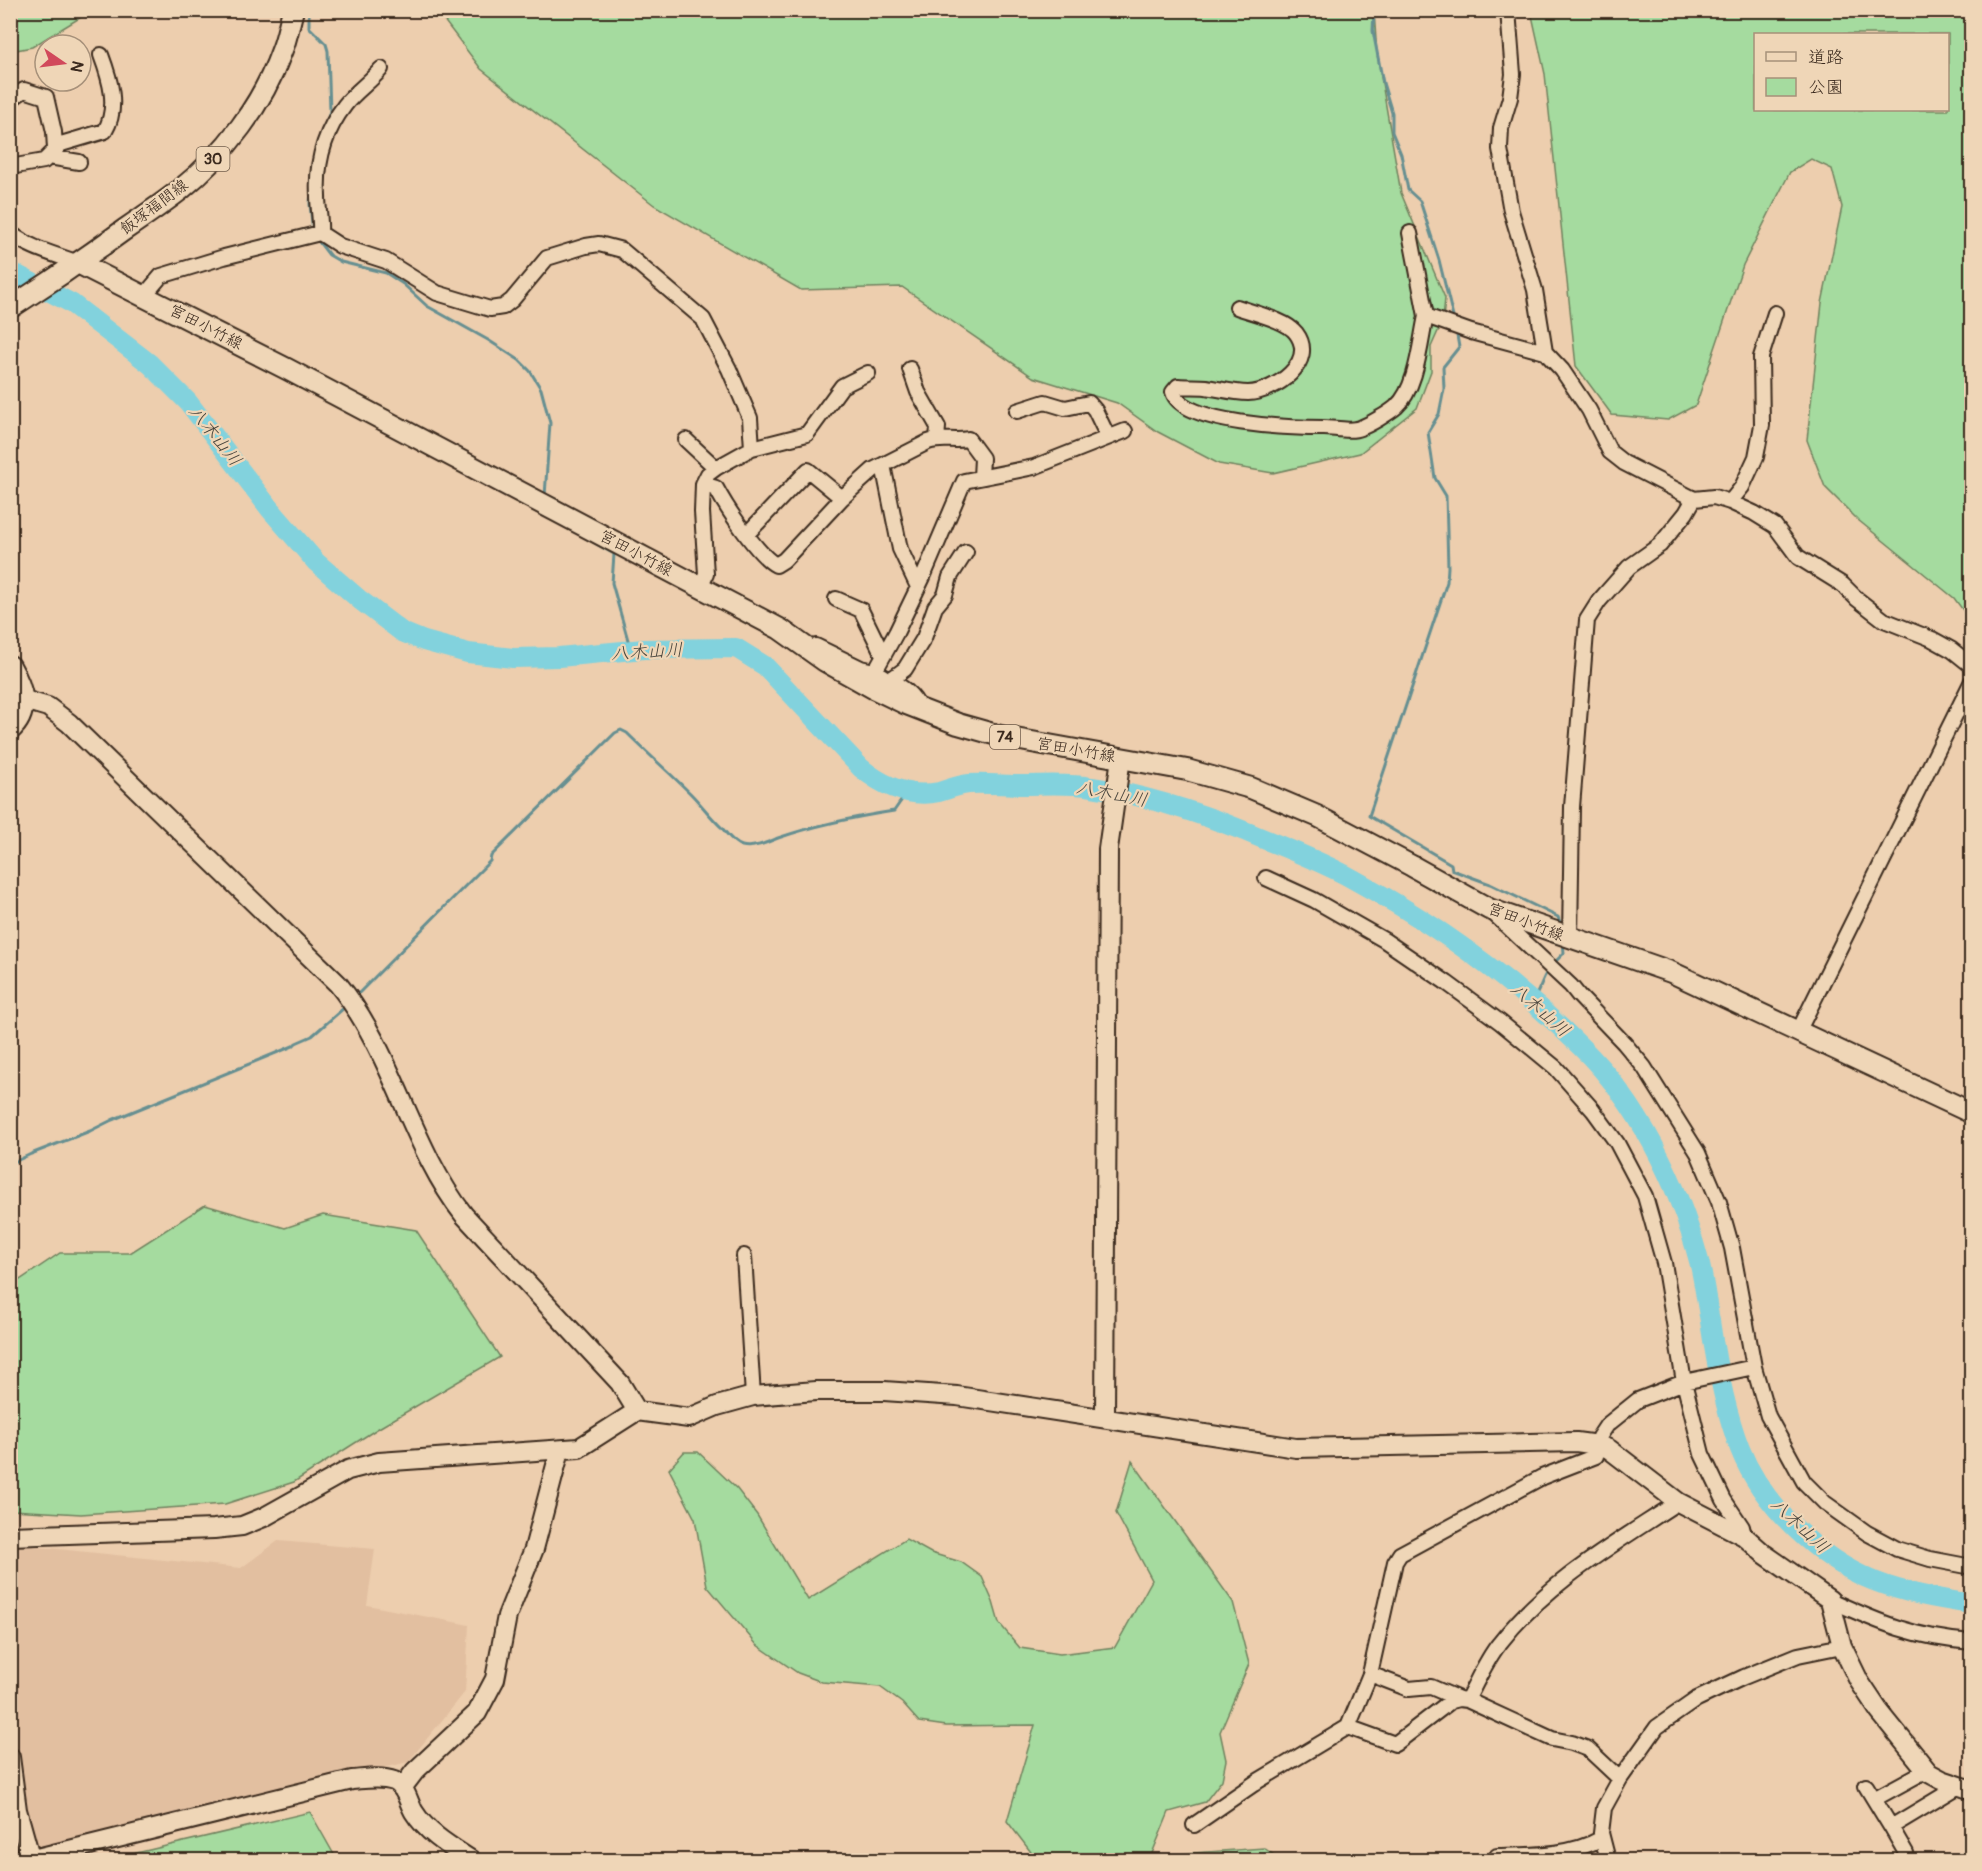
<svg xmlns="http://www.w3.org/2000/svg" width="1982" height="1871" font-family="Pangolin,'Klee One',sans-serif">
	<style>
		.built { fill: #e2bfa0 }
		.green { fill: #a5db9f; stroke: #70825e; stroke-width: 1.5; fill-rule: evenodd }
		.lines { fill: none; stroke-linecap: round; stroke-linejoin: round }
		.stream { stroke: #668f91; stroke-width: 3 }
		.river { stroke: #82d2dd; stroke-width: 20 }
		.street-casing { stroke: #3b2a1e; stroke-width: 18 }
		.secondary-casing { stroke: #3b2a1e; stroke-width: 22 }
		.primary-casing { stroke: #3b2a1e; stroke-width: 24 }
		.street { stroke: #efd6b7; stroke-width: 14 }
		.secondary { stroke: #efd6b7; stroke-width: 18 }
		.primary { stroke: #efd6b7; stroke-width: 20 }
		.labels { text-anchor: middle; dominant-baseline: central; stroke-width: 4.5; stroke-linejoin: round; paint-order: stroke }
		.shield { fill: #efd6b7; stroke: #715e4c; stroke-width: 1.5 }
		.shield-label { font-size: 15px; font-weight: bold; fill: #3b2a1e }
		.street-label { font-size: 16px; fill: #3b2a1e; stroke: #efd6b7 }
		.water-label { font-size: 18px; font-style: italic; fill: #46433b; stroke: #efd6b7 }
	</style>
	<rect width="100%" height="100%" fill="#edceae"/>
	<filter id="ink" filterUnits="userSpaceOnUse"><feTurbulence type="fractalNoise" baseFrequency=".0167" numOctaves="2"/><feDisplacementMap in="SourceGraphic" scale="12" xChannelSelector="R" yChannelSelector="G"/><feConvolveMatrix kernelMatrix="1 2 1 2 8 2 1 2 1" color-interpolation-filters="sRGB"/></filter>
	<g filter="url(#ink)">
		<path class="built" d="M278,1541L375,1549L367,1605L469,1625L465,1692L408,1762L11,1859L10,1544L241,1568Z"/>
		<path class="green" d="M11,10H91V11L32,47L11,51Z
			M437,11H1374L1377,54L1401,193L1445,298L1443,320L1431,347V371L1417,408L1360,453L1273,473L1219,464L1158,432L1117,403L1033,377L902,287L801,290L654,205L481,69Z
			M1531,11H1971V621L1954,598L1858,520L1825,487L1807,440L1822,303L1842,207L1832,169L1811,159L1790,172L1743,265L1696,405L1668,420L1612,415L1576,366L1545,74ZM1948,34V110H1756V34Z
			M205,1205L285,1228L323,1215L416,1230L500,1357L377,1429L294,1482L225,1504L81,1514L11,1510V1286L60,1253H130Z
			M684,1452H698L737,1489L757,1515L808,1600L906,1539L931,1553L961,1562L982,1577L993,1602L999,1623L1020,1648L1060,1654L1115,1647L1152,1580L1116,1513L1132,1461L1233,1602L1249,1664L1220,1732L1226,1760L1222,1780L1205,1802L1169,1812L1151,1856L1264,1848L1281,1860H1037L1007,1821L1035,1725L946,1726L919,1722L902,1703L880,1687L822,1682L798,1673L757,1645L707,1586L695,1519L669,1469Z
			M310,1812L337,1860H107Z"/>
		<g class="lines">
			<path class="stream" d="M309,10V27L326,44L328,51L330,111L326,124
				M1374,10L1373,31L1383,83L1392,113V132L1401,154L1408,190L1420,201L1439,260L1454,321
				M315,155L321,135
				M312,173L310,204L313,232
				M316,238L329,255L341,262L386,273L403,284L427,306L488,340L519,360L530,371L541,389L550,423L545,496
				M1456,330L1459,347L1443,367L1444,389L1439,414L1428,432L1435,478L1446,496L1448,567L1447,582L1369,816L1451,864L1452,870L1490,884L1558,917L1561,925
				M547,516L614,554L612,583L631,651
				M1554,963L1564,953L1563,941
				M354,998L490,861L491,856L615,733L621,730L627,733C648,754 670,773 691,794C702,805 710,817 722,828C727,834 734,844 742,846C753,849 768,842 778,838C816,825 855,817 894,811L908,791
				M1532,1002C1539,993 1541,981 1548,970
				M10,1164L31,1154L90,1131L112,1120L293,1046L296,1043L312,1036L345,1007"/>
			<path class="river" d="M10,271L71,303L150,364L188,402L270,509L316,562L360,600L402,632L424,641L468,653L513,658L559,657L644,649L736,648L765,666L861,768C883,786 910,798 939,792C949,789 958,785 969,784C987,783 1005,785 1022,785C1045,785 1069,783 1092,787C1145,795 1197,812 1247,832C1282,847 1319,860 1353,879C1436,924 1514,980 1581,1047C1638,1102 1679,1185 1699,1261C1704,1280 1706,1301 1710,1321C1716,1362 1725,1411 1740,1449C1762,1505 1819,1559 1874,1581C1904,1593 1939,1599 1972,1604"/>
			<g class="street-casing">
				<path id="street" d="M1508,10L1513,74L1510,98L1501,128L1500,149L1511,211L1535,290L1545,352
					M11,99L24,90L46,97L54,132L55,149
					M49,157L79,162
					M10,167L44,161L61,144L105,131C119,107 110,79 101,55
					M10,233C31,249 55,254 78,263
					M320,233C321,221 318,208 318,196C316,163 325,131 345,105C355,92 370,82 381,69
					M1410,233L1426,316
					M144,296L161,276L224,257L320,233L340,246L386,261L437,293L490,309L503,307L512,300L547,258L586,246L599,244L622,250L703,319L729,369L750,418L752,448L716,468L708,474L703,484L702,512L706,574L700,587
					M1237,307C1253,313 1286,320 1296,333C1318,362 1275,392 1248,393C1234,393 1220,389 1206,387C1197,386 1188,387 1178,386L1173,392C1182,425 1294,428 1324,428C1334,428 1351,432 1360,428C1369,425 1389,413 1396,407C1417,388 1420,343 1426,316L1471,332L1545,352L1562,370L1589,410L1610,452L1624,463L1694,499L1714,497L1730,502L1754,513L1775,526L1798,557L1843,585L1857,599L1884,620L1932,639L1952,650L1972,666
					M910,369L918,392L938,427L937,439
					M1017,411L1045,402L1065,408L1089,403L1095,410L1108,437
					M686,440L716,468
					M752,448L807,434L842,386L868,373
					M883,465L900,549L918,587
					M703,484L716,488C726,507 758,556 776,565L784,560L842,498L873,470L928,442C942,437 954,442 968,439L982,458L981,477
					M1730,502L1742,487L1756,457L1762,425L1761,357L1775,313
					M747,534L808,470L842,498
					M836,599L861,610L883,655
					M816,646L861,668L875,671
					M890,680L905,669L924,638L935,607L945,595L950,577L966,552
					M920,710C912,689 892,682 875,671L896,633L923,577L964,481L1034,467L1125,431
					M1266,878L1314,900L1384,940L1447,983L1500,1022L1556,1068L1593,1110L1617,1143L1645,1196L1664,1263L1684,1382L1702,1454L1724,1500L1742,1527L1744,1536
					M1494,914L1571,986L1579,996L1624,1043L1644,1067L1698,1153L1719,1202L1732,1248L1754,1367L1768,1416L1804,1482L1825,1503L1867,1533L1897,1549L1930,1559L1972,1567
					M1570,938L1572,807L1587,620L1599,601L1629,567L1660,545L1686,513L1694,499
					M1798,1032L1972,681
					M744,1256L753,1396
					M1830,1600C1880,1623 1916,1638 1972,1642
					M1370,1674L1409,1689L1431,1687L1459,1699
					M1467,1700C1477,1682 1486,1660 1499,1644C1547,1582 1613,1545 1678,1502
					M1348,1727L1395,1744L1451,1701L1459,1699L1467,1700L1552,1739L1572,1743L1588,1749L1620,1779
					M1866,1786L1891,1827L1959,1786
					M1874,1799L1927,1770
					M1194,1825L1258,1781L1348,1727L1370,1674L1395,1562L1400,1554L1542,1477L1596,1456L1599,1437L1607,1425L1638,1400L1684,1382L1754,1367
					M1891,1827L1906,1853
					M1497,1860V1856C1532,1855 1571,1856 1602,1838
					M1608,1860L1601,1833L1604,1808L1620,1779L1657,1727L1697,1699L1744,1677L1798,1655L1842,1646"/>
			</g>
			<g class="secondary-casing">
				<path id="secondary" d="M24,700L48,707L69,723L338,984C394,1053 410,1146 464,1215L620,1383L637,1411
					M1105,1418L1108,849L1121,758
					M10,1536L214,1529L242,1526L264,1517L348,1470L379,1462L579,1448L637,1411L689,1418L717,1406L753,1396L816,1391H884L957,1396L1296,1448L1576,1442L1598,1445L1609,1449L1678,1502L1744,1536L1763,1553L1830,1600L1842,1646L1859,1681L1879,1711L1929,1773L1942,1780L1972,1790
					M10,1757L17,1810L31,1860
					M402,1788L415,1771L477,1713L495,1679L507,1616L534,1549L560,1450
					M29,1860L352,1780C365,1779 381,1776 394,1781C406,1786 408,1802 414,1812C427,1833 451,1847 471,1860"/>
			</g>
			<g class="primary-casing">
				<path id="primary" d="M78,263L287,369L700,587L780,629L825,661L875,689L904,703L958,724L1004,737L1187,770L1251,788L1317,816L1412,866L1489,909L1671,972L1972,1113
					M10,308C49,283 87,257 124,230C143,217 162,204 180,190C225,154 263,104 282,50C287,38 289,24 293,10
					M10,666C22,687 31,711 10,730"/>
			</g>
			<use href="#street" class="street"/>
			<use href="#secondary" class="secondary"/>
			<use href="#primary" class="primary"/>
		</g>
	</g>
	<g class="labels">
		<g class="shield">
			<rect x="196.5" y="147" width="33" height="24" rx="4.5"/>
			<rect x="990" y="725" width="30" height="24" rx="4.5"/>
		</g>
		<g class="shield-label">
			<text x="213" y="159">30</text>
			<text x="1005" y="737">74</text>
		</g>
		<g class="street-label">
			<text transform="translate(154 207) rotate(-37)">飯塚福間線</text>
			<text transform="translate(206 327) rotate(27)">宮田小竹線</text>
			<text transform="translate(636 553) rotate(28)">宮田小竹線</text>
			<text transform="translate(1076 750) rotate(10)">宮田小竹線</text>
			<text transform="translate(1526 922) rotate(21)">宮田小竹線</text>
		</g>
		<g class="water-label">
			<text transform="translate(215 436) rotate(51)">八木山川</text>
			<text transform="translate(647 652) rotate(-3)">八木山川</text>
			<text transform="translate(1112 794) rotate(11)">八木山川</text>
			<text transform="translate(1540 1010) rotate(41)">八木山川</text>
			<text transform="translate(1800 1526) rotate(43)">八木山川</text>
		</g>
	</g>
	<rect width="1982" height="1871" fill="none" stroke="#efd6b7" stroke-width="36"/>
	<rect x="18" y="18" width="1946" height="1835" fill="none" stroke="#3b2a1e" stroke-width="2" filter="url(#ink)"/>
	<rect x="1754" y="33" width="195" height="78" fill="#efd6b7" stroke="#a7917a" stroke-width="1.5"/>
	<rect x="1766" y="52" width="30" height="9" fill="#efd6b7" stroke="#a7917a" stroke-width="1.5"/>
	<text x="1808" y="63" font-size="18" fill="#3b2a1e">道路</text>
	<rect x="1766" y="78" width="30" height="18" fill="#a5db9f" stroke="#a7917a" stroke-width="1.5"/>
	<text x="1808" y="93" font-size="18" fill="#3b2a1e">公園</text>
	<g transform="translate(63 63) rotate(104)"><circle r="28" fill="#efd6b7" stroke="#a7917a" stroke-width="1.5"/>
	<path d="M0-4.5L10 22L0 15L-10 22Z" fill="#d1495b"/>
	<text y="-9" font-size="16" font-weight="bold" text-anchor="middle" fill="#3b2a1e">N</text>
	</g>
</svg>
